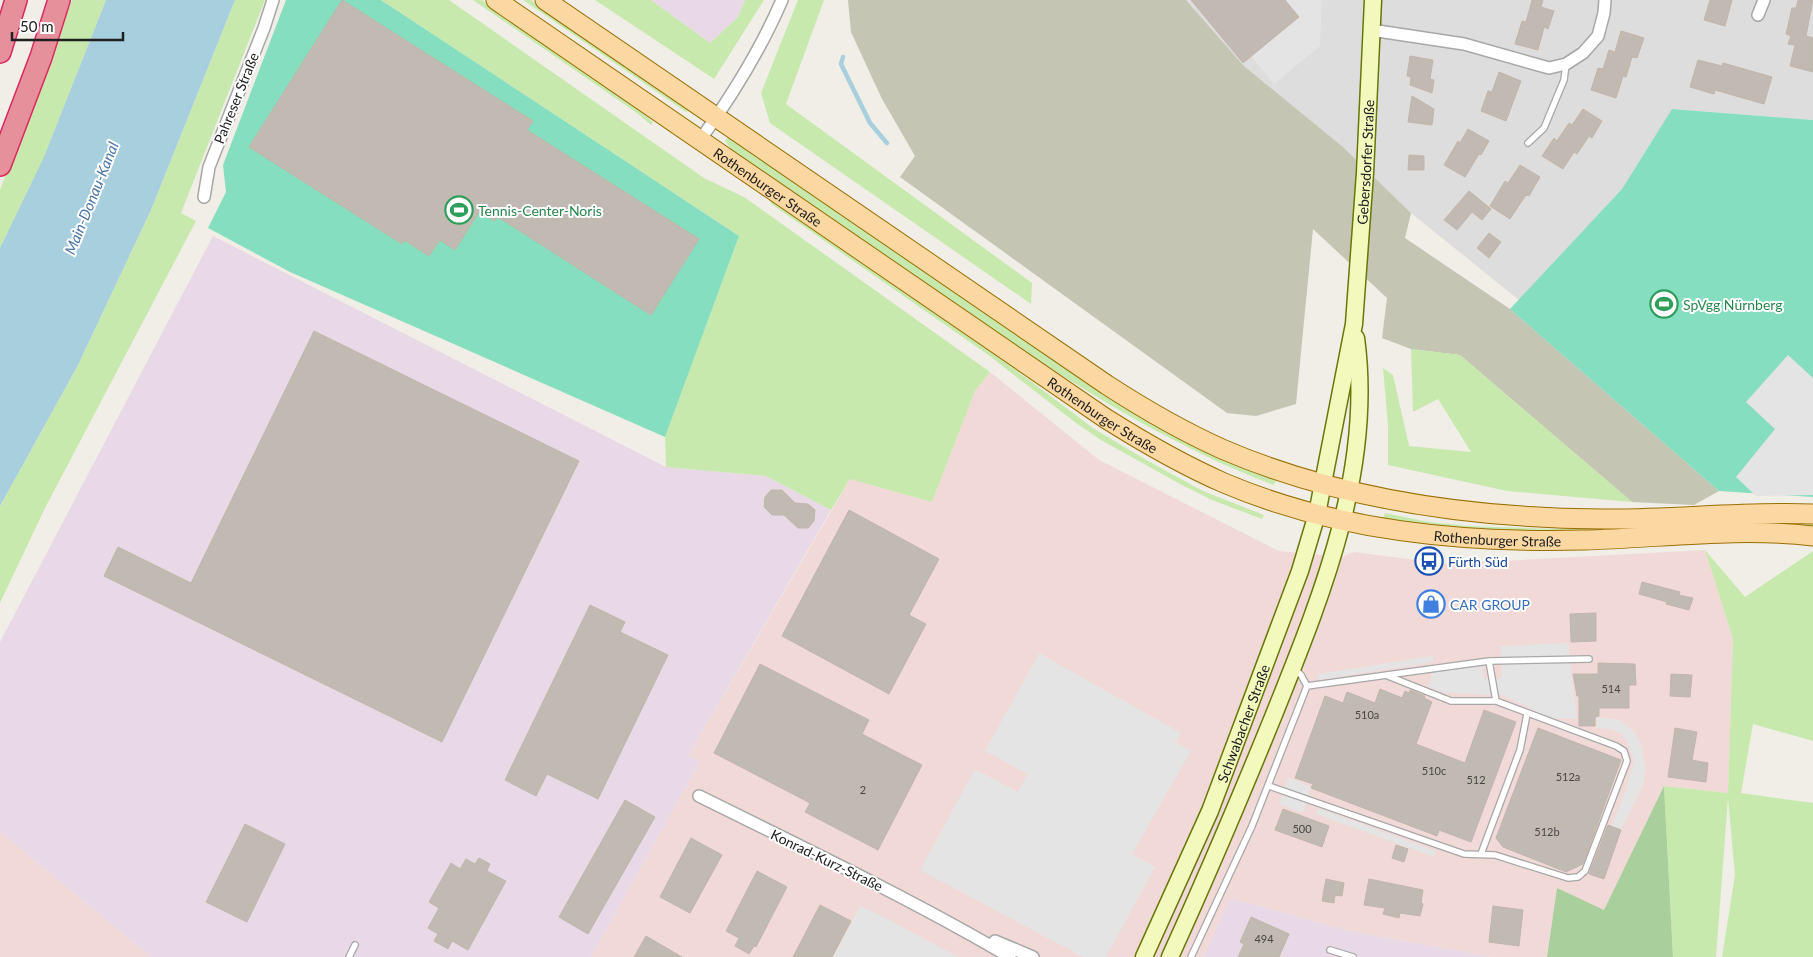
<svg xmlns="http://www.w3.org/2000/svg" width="1813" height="957" font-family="Lato,sans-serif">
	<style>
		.residential { fill: #dedddd }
		.commercial { fill: #f1d9d7 }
		.industrial { fill: #e9d9e6 }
		.construction { fill: #c4c5b2 }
		.grass { fill: #c8e9ae }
		.forest { fill: #a9cf9c }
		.pitch { fill: #86dec0 }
		.parking { fill: #e4e4e4 }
		.water { fill: #a8cfdd }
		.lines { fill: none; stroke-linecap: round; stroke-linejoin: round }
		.stream { stroke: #a8cfdd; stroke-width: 4.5 }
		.building { fill: #c1bab3; stroke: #c2b5a9 }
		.lane-casing { stroke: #a7a7a7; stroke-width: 8 }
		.street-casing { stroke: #a7a7a7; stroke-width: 14 }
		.secondary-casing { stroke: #667807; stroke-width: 19 }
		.primary-casing { stroke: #9a6f02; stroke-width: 21 }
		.highway-casing { stroke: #d9295d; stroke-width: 24 }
		.lane { stroke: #fff; stroke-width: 5.5 }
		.street { stroke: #fff; stroke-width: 11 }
		.secondary { stroke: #f3f9bc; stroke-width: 16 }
		.primary { stroke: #fbd8a2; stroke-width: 19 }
		.highway { stroke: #e6909c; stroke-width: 21 }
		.labels { text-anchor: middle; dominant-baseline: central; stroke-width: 4; stroke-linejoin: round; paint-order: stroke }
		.number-label { font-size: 11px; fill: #484645 }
		.street-label { font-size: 14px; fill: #202020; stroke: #fff }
		.leisure-label { font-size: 14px; fill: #27864d; stroke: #fff; text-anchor: start }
		.transit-label { font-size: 14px; fill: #164399; stroke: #fff; text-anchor: start }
		.shop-label { font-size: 14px; fill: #366cbe; stroke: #fff; text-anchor: start }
		.water-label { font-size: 15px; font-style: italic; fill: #4a75a7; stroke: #fff }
	</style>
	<rect width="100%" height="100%" fill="#f0eee7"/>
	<path class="residential" d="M1186,0H1813V120L1673,109L1622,189L1519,300L1411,213L1343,147L1244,66Z"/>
	<path class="commercial" d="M990,372L1099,460L1279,551L1342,557L1354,552L1447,564L1705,550L1733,639L1728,793L1664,786L1604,911L1557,888L1547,957H1492L1350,931L1230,898L1203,957H591L700,762L689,755L850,479L932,502L975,391Z
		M0,832L151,957H0Z"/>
	<path class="industrial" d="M651,0H745L738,17L710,43Z
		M213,236L666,467L766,476L831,510L689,755L700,762L591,957H151L0,832V642Z
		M1230,898L1350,931L1492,957H1203Z"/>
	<path class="construction" d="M848,0H1186L1244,66L1343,147L1411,213L1405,238L1510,309L1719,491L1694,505L1632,502L1460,355L1411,349L1382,338L1387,298L1313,229L1296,404L1256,416L1227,413L900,177L915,156L882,99L851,32Z"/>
	<path class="grass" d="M72,0H106L44,158L0,248V190Z
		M235,0H265L181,213L196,221L45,508L0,603V506L77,367L151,210Z
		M381,0H449L704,178L744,197L990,372L975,391L932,502L850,479L831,510L766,476L666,467L665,436L739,236Z
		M473,0H482L630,102L653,122L651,125L637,113Z
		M523,0H531L689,108L688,111L686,112Z
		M595,0H651L710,43L738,17L745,0H764L714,79Z
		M798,0H824L786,104L1032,283L1031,304L770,123L761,93Z
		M728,137H730L1047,355L1277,478L1274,485C1157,441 1053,371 950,301C878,252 807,203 735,154L725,141Z
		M772,200L972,337L1093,428L1148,461L1203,491L1264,515L1262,519L1212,500L1182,485L1101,440L1076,423L987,354L770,203Z
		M1411,349L1460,355L1632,502L1507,491L1388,465V425L1383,368L1393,375L1409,446L1471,452L1438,399L1413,412Z
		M1385,513L1429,522L1469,526L1556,529L1762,520L1813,521V528L1589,533L1495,532L1383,520Z
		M1705,550L1745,597L1813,551V741L1753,724L1741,793L1813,803V957H1722L1735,875L1728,798L1716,957H1673L1664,786L1728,793L1733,639Z"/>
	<path class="forest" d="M1664,786L1673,957H1547L1557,888L1604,910Z"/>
	<path class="pitch" d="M286,0H381L739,236L665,437L290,272L208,228L226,192L223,165Z
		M1672,109L1813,120V497L1719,491L1510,309L1622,189Z"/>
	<path class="parking" d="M1285,0H1322L1320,46L1274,84L1251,56L1299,17Z
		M1788,355L1813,378V495L1756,496L1736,477L1775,429L1746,402Z
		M1568,643L1577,719L1550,718L1502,695L1445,693L1428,687L1431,680L1432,671L1482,667L1484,679L1502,678L1501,646Z
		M1039,653L1181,733L1176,742L1191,751L1132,854L1155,867L1106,957H1083L920,870L975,769L1018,792L1027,774L985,751Z
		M1432,656L1433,662L1319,680L1318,674Z
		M1597,717L1621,720L1636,734L1641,744L1646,768L1643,785L1621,830L1611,827L1625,793L1634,761L1627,741L1621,733L1608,729L1597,728Z
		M1288,777L1311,787L1303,813L1279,804Z
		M1318,808L1436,851L1434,857L1316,814Z
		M860,906L878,914L958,957H833Z"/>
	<path class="water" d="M106,0H235L151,210L77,367L0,506V248L44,157Z"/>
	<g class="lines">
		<path class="stream" d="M843,57L841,64L870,123L887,143"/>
	</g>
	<path class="building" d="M342,0L533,121L527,130L699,239L651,315L498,217L495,221L479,212L455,250L440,240L429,256L404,240L402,244L249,147Z
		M1191,0H1285L1299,17L1243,63Z
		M1532,0H1543L1541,7L1554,11L1548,29L1544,27L1538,50L1515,44L1522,21L1526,22Z
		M1710,0H1732L1725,26L1704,20Z
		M1798,0H1813L1806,36L1813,38V72L1790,66L1795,45L1788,44L1791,36L1786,34L1792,8H1796Z
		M1621,31L1644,38L1637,58L1632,57L1626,77L1623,76L1616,98L1591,90L1598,68L1603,69L1609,50L1615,52Z
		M1410,56L1433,60L1430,79L1434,80L1432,93L1410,85L1411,77L1407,76Z
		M1698,60L1722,66L1723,63L1772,77L1764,104L1715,90L1714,94L1690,87Z
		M1499,72L1521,81L1506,121L1481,111L1488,91L1492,92Z
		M1412,96L1434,109L1432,125L1408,122Z
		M1583,109L1602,121L1592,138L1589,136L1577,154L1574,152L1563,169L1542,156L1554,138L1557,141L1569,123L1572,125Z
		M1468,129L1489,141L1481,155L1479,154L1465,177L1444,165L1458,141L1460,143Z
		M1409,155L1424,156V170H1408Z
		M1520,165L1540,177L1529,196L1526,195L1510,219L1490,206L1505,181L1508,183Z
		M1469,191L1491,209L1482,220L1472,212L1457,230L1444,220Z
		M1489,233L1501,242L1489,258L1477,248Z
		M314,331L579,461L442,742L104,576L118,547L191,583Z
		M771,490H782L795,503L808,504L815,510L814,521L808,528H798L784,515H772L764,507L765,497Z
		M849,510L939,559L909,615L926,624L889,694L782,636Z
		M1642,582L1680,592L1679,595L1693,598L1689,610L1666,604L1667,602L1639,594Z
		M590,605L625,622L620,632L668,655L598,799L547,774L536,796L505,780Z
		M1596,613V641L1571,642L1570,614Z
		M1598,663L1635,664L1636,685H1629V708H1599V716L1595,717V726H1579V696H1577L1573,674H1598Z
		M760,664L869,720L862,734L922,765L878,850L805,812L810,803L714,753Z
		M1671,674L1692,675L1690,697L1670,696Z
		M1380,689L1402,698L1405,691L1409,693L1410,690L1425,696L1424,698L1432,702L1416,744L1465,763L1484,710L1516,722L1471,842L1439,830L1437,836L1311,788L1313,784L1295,778L1325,696L1343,703L1347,692L1375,703Z
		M1538,728L1621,760L1583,864L1566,872L1503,847L1496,838Z
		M1675,728L1697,732L1692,760L1708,763L1706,782L1668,777Z
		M625,800L655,817L588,934L559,917Z
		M1283,809L1329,826L1322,847L1275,830Z
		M245,824L285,844L247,922L206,902Z
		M1608,825L1621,830L1604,879L1589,874Z
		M691,838L722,855L690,913L660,897Z
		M1396,845L1408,849L1404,862L1392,858Z
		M479,858L490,864L487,871L506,881L468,950L452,941L448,949L434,941L438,934L428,928L439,908L429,902L451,863L460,869L466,859L475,864Z
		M757,871L787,887L756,947L754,946L749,954L735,946L739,938L726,931Z
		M1326,879L1344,883L1342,896L1335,895L1334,903L1322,901Z
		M1369,879L1423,890L1421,903L1423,904L1420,916L1400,913L1399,918L1383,914L1385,908L1364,905Z
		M820,905L851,921L832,957H793Z
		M1493,906L1523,910L1519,946L1489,942Z
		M1251,917L1289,934L1279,957H1238L1244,944L1240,942Z
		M646,936L682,957H634Z"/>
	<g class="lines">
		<g class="lane-casing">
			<path id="lane" d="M1528,143L1544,128L1564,80L1566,64
				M1388,676L1451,701H1496
				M1307,686L1489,661L1589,659
				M1269,786L1464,854L1495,855L1568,878L1578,877L1585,871L1627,761L1624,751L1616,746L1496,701L1489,661
				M1481,854L1520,750L1527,714
				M1330,950L1353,957
				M349,957L355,945
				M1191,957L1252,826L1307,686L1301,675L1294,668"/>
		</g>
		<g class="street-casing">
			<path id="street" d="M1758,15L1764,0
				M1371,30L1464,44L1549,68L1566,64L1583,53L1598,36L1604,13L1605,0
				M700,140C732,96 760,51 782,0
				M204,197L209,167L264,28L273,0
				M699,796C804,848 909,898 1010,957
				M995,941L1033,957"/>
		</g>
		<g class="secondary-casing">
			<g id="secondary">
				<path id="s1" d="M1144,957L1210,811L1300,571L1317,514L1354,324L1365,173L1373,0"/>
				<path d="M1170,957C1206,878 1240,798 1273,717C1321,597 1374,471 1356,338"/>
			</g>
		</g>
		<g class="primary-casing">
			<g id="primary">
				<path id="s2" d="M496,0L1105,418C1143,442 1183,465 1224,483C1337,531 1461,543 1583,540C1660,538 1737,527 1813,536"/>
				<path d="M545,0L1107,385C1144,409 1182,431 1222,449C1340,500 1474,518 1602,519C1672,520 1743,511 1813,514"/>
			</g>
		</g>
		<g class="highway-casing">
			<path id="highway" d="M0,52L16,0
				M0,165L41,57L59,0"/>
		</g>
		<use href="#lane" class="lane"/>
		<use href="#street" class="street"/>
		<use href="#secondary" class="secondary"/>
		<use href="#primary" class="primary"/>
		<use href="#highway" class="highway"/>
	</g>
	<defs>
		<g id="stadium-ring" transform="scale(1.4375)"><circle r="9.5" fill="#fff" stroke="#2e9e5b" stroke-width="1.5"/><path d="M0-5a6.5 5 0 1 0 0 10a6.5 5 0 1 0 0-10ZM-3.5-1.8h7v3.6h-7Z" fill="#2e9e5b"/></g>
		<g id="bus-ring" transform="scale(1.4375)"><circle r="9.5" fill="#fff" stroke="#1a4fb4" stroke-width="1.5"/><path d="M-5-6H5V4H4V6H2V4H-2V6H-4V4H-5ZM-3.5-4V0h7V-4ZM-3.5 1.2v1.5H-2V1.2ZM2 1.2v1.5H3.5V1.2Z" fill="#1a4fb4"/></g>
		<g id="shop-ring" transform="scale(1.4375)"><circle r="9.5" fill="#fff" stroke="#3f7fe0" stroke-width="1.5"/><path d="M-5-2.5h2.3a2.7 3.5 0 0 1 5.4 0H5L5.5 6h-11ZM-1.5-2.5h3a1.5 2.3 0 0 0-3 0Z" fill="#3f7fe0"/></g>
	</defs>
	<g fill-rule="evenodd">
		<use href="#stadium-ring" x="459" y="210"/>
		<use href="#stadium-ring" x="1664" y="304"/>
		<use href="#bus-ring" x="1429" y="561"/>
		<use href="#shop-ring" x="1431" y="604"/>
	</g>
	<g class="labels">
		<g class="number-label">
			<text x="1611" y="688">514</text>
			<text x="1367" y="714">510a</text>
			<text x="1434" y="770">510c</text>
			<text x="1568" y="776">512a</text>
			<text x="1476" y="779">512</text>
			<text x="863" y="789">2</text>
			<text x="1302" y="828">500</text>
			<text x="1547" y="831">512b</text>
			<text x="1264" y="938">494</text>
		</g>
		<g class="street-label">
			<text transform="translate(236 98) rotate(-68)">Pahreser Straße</text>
			<text stroke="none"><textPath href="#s1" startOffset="832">Gebersdorfer Straße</textPath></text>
			<text stroke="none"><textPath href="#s2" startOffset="330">Rothenburger Straße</textPath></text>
			<text stroke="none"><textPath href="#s2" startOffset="735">Rothenburger Straße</textPath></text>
			<text stroke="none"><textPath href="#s2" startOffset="1155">Rothenburger Straße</textPath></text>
			<text stroke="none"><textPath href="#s1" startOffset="254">Schwabacher Straße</textPath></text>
			<text transform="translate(827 860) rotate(26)">Konrad-Kurz-Straße</text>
		</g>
		<g class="leisure-label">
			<text x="478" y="210">Tennis-Center-Noris</text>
			<text x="1683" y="304">SpVgg Nürnberg</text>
		</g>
		<g class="transit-label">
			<text x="1448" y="561">Fürth Süd</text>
		</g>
		<g class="shop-label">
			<text x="1450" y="604">CAR GROUP</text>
		</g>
		<g class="water-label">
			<text transform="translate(91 198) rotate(-68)">Main-Donau-Kanal</text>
		</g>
	</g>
	<path d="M12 32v8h111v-8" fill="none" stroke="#202020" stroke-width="2.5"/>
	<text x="20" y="32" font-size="15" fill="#202020" stroke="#ffffff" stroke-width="4" paint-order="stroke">50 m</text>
</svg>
